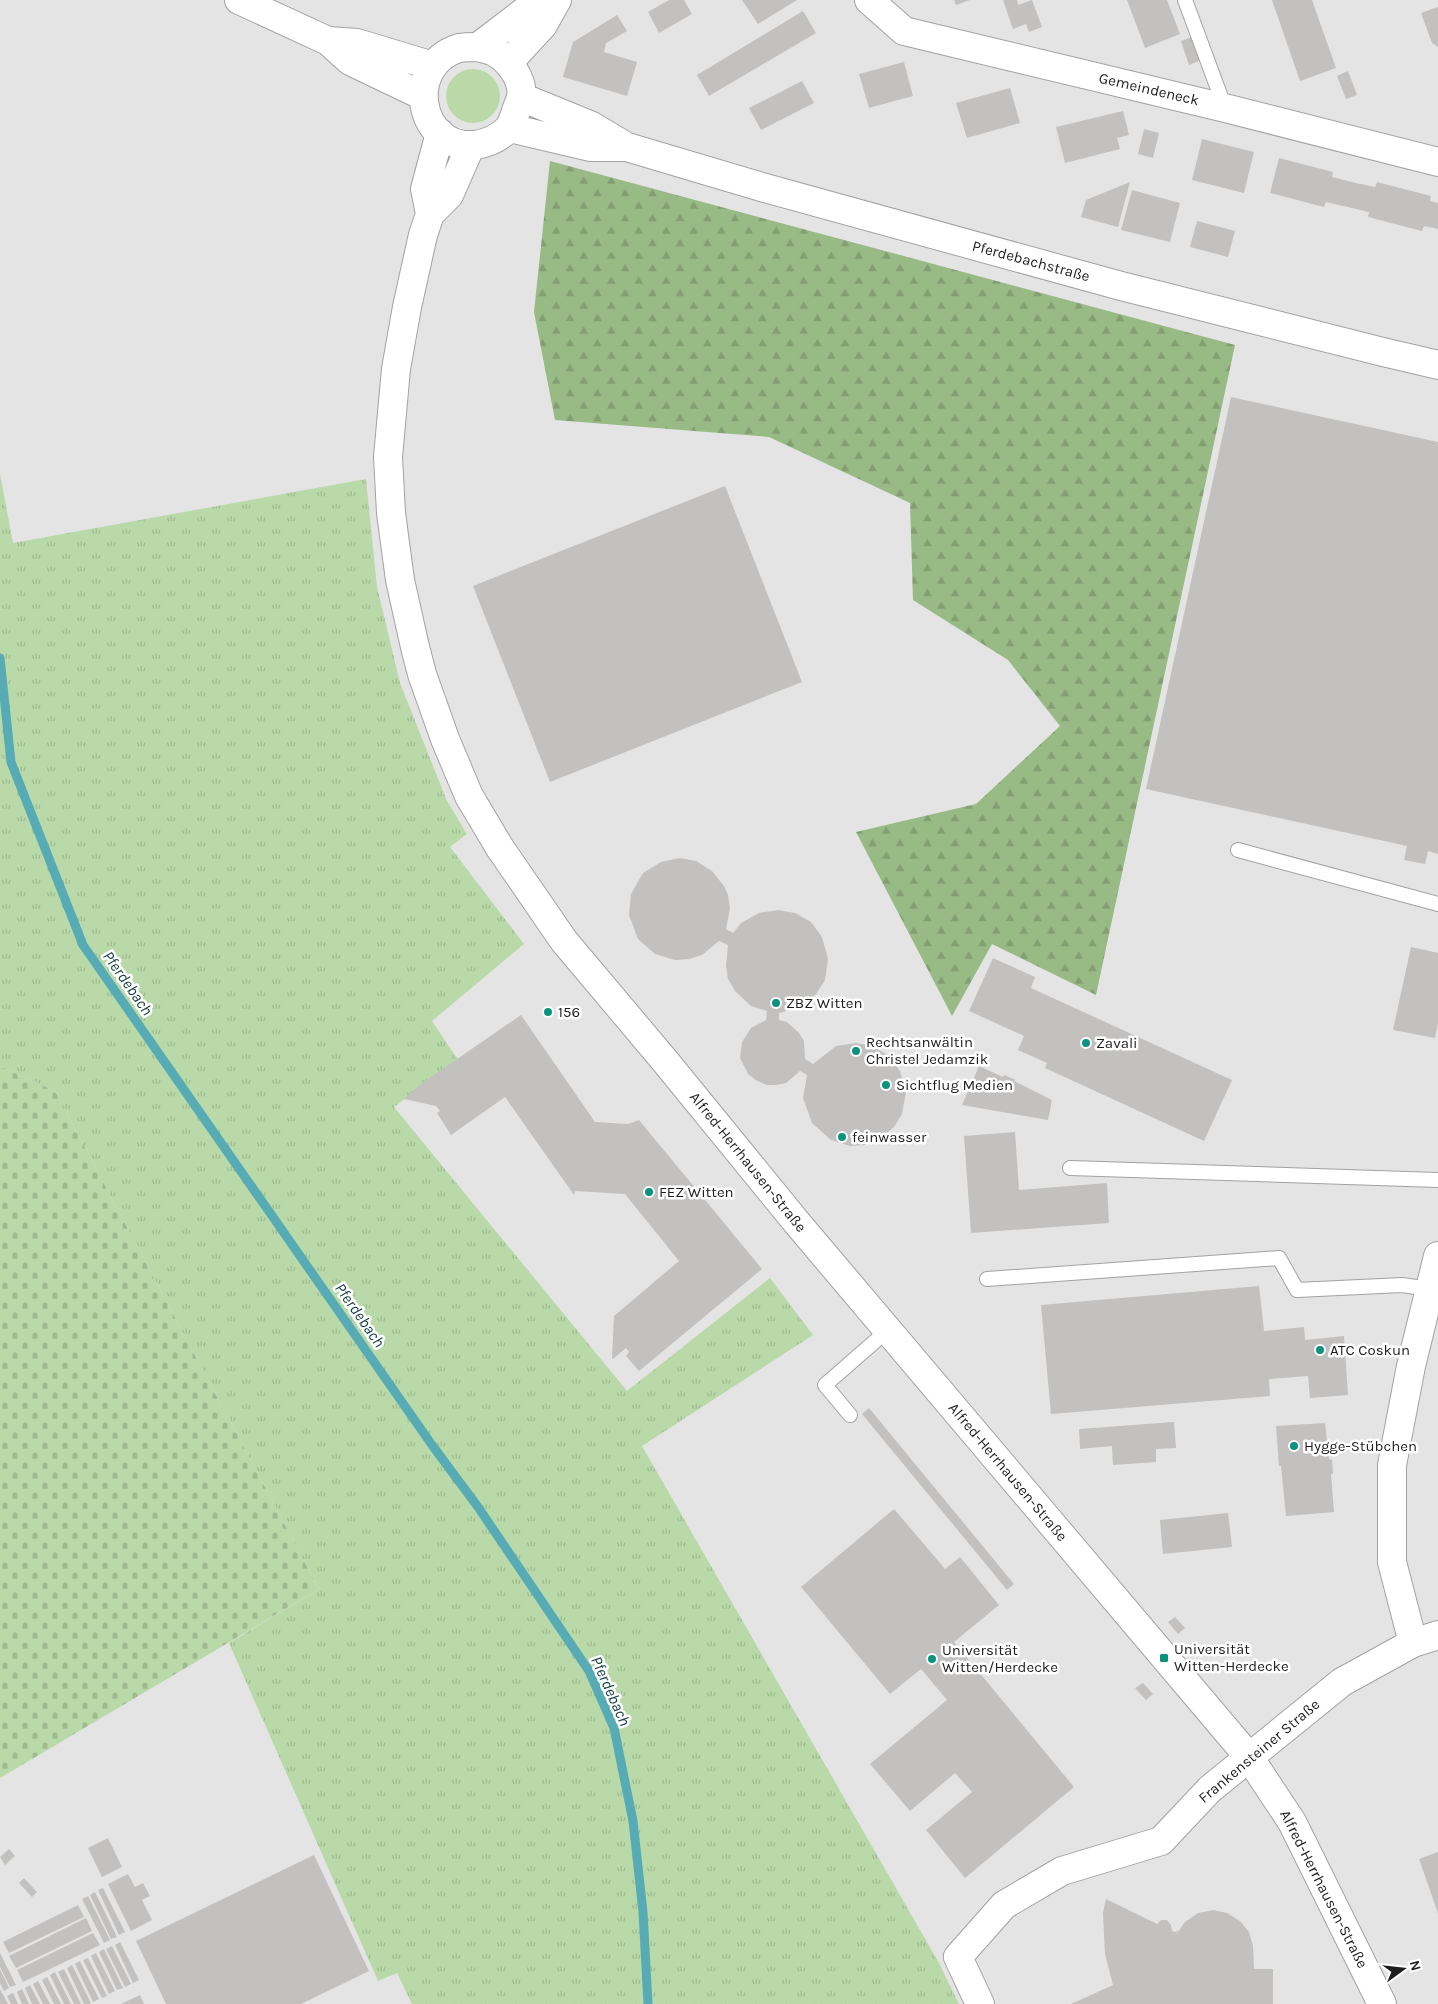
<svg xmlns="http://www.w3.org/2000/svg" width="1438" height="2004" font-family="Karla,sans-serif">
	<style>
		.grass { fill: #b9d9a8 }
		.forest { fill: url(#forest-firs) }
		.cemetery { fill: url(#cemetery-stones) }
		.park { fill: url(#park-tufts) }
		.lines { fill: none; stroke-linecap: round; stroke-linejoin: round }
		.stream { stroke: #57abb4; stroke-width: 9 }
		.building { fill: #c2c1c0 }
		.lane-casing { stroke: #a2a2a3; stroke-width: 16 }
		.street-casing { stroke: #a2a2a3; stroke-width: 30 }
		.secondary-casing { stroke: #a2a2a3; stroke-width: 30 }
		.lane { stroke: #fff; stroke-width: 14 }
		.street { stroke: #fff; stroke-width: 28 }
		.secondary { stroke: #fff; stroke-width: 28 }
		.poi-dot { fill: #0b937d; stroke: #fff; stroke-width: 2 }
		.labels { text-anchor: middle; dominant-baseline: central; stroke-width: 5; stroke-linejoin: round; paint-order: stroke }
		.street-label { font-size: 15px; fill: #1d1d1e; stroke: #fff }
		.poi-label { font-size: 15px; fill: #1d1d1e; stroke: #fff; text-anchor: start }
		.water-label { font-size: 16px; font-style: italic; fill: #184044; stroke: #fff }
	</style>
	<defs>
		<pattern id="forest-firs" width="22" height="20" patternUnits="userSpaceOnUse" patternTransform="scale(1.25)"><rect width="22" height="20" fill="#98ba85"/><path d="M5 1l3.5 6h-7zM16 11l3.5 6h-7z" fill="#839f72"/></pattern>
		<pattern id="cemetery-stones" width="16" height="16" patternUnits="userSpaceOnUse" patternTransform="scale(1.25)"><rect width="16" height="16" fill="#b9d9a8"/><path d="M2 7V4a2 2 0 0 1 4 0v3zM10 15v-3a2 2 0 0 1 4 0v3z" fill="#9fba90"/></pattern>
		<pattern id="park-tufts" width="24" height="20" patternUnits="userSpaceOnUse" patternTransform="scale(1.25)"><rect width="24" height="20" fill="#b9d9a8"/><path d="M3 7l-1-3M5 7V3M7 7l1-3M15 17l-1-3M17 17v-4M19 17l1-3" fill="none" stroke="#9fba90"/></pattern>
	</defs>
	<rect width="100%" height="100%" fill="#e4e4e5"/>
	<path class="grass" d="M446 96a27 27 0 1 1 54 0a27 27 0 1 1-54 0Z"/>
	<path class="forest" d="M550,161L1235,345L1096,995L992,944L952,1016L856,832L976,804L1060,726L1008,660L913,600L910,503L769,437L555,420L534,312Z"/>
	<path class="cemetery" d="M0,1066L55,1091L319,1589L0,1778Z"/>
	<path class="park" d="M0,474L13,543L366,479L377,587L400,683L447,801L467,834L450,847L524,944L432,1021L458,1060L394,1107L627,1391L770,1278L813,1335L642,1446L939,1963L959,2004H412L397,1973L378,1981L229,1643L319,1589L55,1091L0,1066Z"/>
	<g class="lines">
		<path class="stream" d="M0,658L11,762L83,945L432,1445L478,1507L589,1671L614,1728L633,1821L643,1912L648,2004"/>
	</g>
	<path class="building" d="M669,0H684L692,14L659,33L648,12Z
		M742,0H797L758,24Z
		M954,0H970L956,5Z
		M1003,0H1017L1018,5L1032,0L1042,27L1029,32L1026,24L1013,29Z
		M1127,0H1167L1180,34L1145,48Z
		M1272,0H1312L1336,68L1300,81Z
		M1438,7V47L1432,43L1421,13Z
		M803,11L816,33L709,96L697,75Z
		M617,15L627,31L606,43L604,52L637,62L627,96L563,77L573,42Z
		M1192,37L1201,60L1189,65L1181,41Z
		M904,62L913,96L869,108L859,74Z
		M1348,71L1357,95L1346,99L1337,76Z
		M802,81L814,103L761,130L749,108Z
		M1010,88L1020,123L967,138L956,103Z
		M1123,111L1129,135L1117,138L1120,149L1065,163L1056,127Z
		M1144,129L1159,133L1153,158L1138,154Z
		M1202,139L1254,152L1244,193L1192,180Z
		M1279,158L1333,172L1332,177L1356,183L1375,187L1377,182L1431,196L1430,201L1438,203V229L1424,226L1422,231L1368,217L1369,212L1326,202L1324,207L1270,193Z
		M1130,182L1118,227L1081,217L1086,200Z
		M1132,190L1180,203L1170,242L1121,230Z
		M1197,221L1235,231L1228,257L1190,247Z
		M1231,397L1438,442V854L1428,851L1425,864L1404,860L1407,846L1146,789Z
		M725,486L802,682L550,782L473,586Z
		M680,858L696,861L712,871L724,886L728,895L730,908L726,929L733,933L741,923L759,913L778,910L795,913L811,922L822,937L828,959L825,980L816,994L801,1007L779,1013V1020L787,1022L799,1033L804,1041L805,1059L813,1064L836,1046L856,1043L872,1046L888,1055L900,1071L906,1092L902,1114L894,1127L878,1140L865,1145L850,1146L831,1140L812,1123L803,1098L807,1075L800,1071L786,1083L776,1085H767L757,1081L748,1074L740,1058L742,1042L751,1028L766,1020L767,1011L751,1006L735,991L728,979L726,966L728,945L719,941L702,955L689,959L675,960L655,954L638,939L629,915L631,894L643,873L661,862Z
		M1411,947L1438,953V1023L1435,1038L1393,1030Z
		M993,958L1035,977L1031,988L1232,1080L1204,1141L1045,1068L1047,1063L1018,1050L1024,1036L969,1011Z
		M521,1015L595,1122L628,1124L639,1120L762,1269L639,1371L626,1356L629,1352L626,1348L613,1359L612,1358L614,1316L679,1261L625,1194L575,1191L574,1195L505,1097L451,1135L437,1113L440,1111L436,1106L404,1099L418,1086Z
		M979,1066L1003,1077L1004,1075L1016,1080L1014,1081L1052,1100L1048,1120L962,1105Z
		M1015,1132L1019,1190L1107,1183L1109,1223L971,1233L964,1136Z
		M1259,1286L1264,1331L1304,1327L1305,1340L1344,1336L1348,1395L1310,1398L1308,1376L1269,1379L1270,1396L1051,1414L1041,1305Z
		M869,1408L1014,1584L1007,1590L862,1414Z
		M1174,1422L1176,1448L1156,1449V1462L1113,1465L1112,1446L1080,1449L1079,1429Z
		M1325,1423L1329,1459L1332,1460L1333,1474H1331L1334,1512L1286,1516L1281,1466H1279L1276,1426Z
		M894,1509L945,1569L960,1557L999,1605L954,1642L1074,1787L965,1878L926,1830L972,1792L955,1773L910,1811L870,1764L947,1700L921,1669L890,1694L801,1587Z
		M1228,1513L1232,1547L1163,1554L1160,1520Z
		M1175,1617L1185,1628L1178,1634L1168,1622Z
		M1143,1683L1153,1694L1146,1700L1135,1688Z
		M108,1838L122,1867L102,1877L88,1848Z
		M9,1849L15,1856L5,1865L0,1857Z
		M1438,1852V1913L1419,1859Z
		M314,1855L369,1971L301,2004H166L136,1941Z
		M128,1874L135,1887L143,1883L150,1896L142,1900L152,1920L131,1931L108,1884Z
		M24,1878L37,1892L32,1897L19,1883Z
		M103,1888L125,1932L119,1935L98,1890Z
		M95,1892L117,1937L111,1939L90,1895Z
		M88,1896L110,1940L104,1943L82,1899Z
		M1106,1899L1157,1924L1161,1920H1167L1171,1925L1172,1931L1175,1932L1178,1930L1175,1936L1185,1922L1198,1913L1213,1910L1227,1913L1240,1921L1249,1932L1253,1946L1254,1969H1273V2004H1071L1113,1985L1105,1954L1103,1913Z
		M78,1905L84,1917L9,1953L3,1942Z
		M86,1918L92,1931L16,1968L9,1956Z
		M93,1933L100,1945L23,1982L17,1970Z
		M120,1942L139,1980L133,1983L115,1945Z
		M112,1946L131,1984L125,1987L106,1949Z
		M104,1949L123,1988L117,1990L99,1952Z
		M0,1953L16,1985L10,1987L0,1967Z
		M96,1953L115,1991L109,1994L91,1956Z
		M88,1958L107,1996L102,1998L83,1960Z
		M80,1961L99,1999L93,2002L75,1964Z
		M72,1965L91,2003L89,2004H84L67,1968Z
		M0,1969L9,1988L4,1991L0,1983Z
		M64,1969L81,2004H74L58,1972Z
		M55,1972L71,2004H64L50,1975Z
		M47,1977L61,2004H54L42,1980Z
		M38,1981L50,2004H43L33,1984Z
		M30,1985L40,2004H32L25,1988Z
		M0,1989L8,2004H0Z
		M22,1989L29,2004H22L17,1992Z
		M13,1993L18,2004H11L7,1996Z
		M140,1995L144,2004H121Z"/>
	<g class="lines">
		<g class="lane-casing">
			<path id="lane" d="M1185,0L1225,108
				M1238,850L1438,904
				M1070,1168L1438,1180
				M987,1279L1279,1258L1297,1290L1402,1285L1430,1289
				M850,1415L825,1385L888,1330"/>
		</g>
		<g class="street-casing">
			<path id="street" d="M869,0L904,31L1225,108L1438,162
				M478,47L529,8L554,0
				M508,63L543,25L557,0
				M471,145L449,195L430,214L423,235L407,307L396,369L388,457L391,513L400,580L415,647L422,674L445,739L469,796L500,848L564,941L665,1061L798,1224L1249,1757L1292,1822L1382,2004
				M430,214L425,189L440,133
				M1413,1643L1392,1562V1465L1411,1366L1438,1256
				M980,2004L958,1957L1004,1905L1062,1871L1161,1841L1210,1789L1342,1682L1413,1643L1438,1635"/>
		</g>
		<g class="secondary-casing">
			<path id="secondary" d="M239,0L328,41L350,61L423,96
				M328,41L357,43L433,66
				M478,47C484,49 491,50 496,53C510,61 524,81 521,97C520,102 517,107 516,111C514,117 512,124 508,129C499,138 488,143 475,145C419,151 402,66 459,48C465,47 472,47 478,47Z
				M521,97L592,126L627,147L765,188L1121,286L1383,352L1438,365
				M510,128L590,147H627"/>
		</g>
		<use href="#lane" class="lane"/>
		<use href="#street" class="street"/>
		<use href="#secondary" class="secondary"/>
	</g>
	<g class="poi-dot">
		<circle cx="776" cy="1003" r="5"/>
		<circle cx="548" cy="1012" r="5"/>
		<circle cx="1086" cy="1043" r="5"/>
		<circle cx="856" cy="1051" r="5"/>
		<circle cx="886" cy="1085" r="5"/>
		<circle cx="842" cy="1137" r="5"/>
		<circle cx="649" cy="1192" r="5"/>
		<circle cx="1320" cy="1350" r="5"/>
		<circle cx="1294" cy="1446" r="5"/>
		<rect x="1159" y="1653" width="10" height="10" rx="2.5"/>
		<circle cx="932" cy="1659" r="5"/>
	</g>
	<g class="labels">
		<g class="street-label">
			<text transform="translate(1149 89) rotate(13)">Gemeindeneck</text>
			<text transform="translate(1031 261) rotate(15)">Pferdebachstraße</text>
			<text transform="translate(748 1162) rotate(51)">Alfred-Herrhausen-Straße</text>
			<text transform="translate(1008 1472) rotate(50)">Alfred-Herrhausen-Straße</text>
			<text transform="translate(1259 1751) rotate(-40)">Frankensteiner Straße</text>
			<text transform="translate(1324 1889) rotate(63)">Alfred-Herrhausen-Straße</text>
		</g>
		<g class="poi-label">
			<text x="786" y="1003">ZBZ Witten</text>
			<text x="558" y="1012">156</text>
			<text x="866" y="1042">Rechtsanwältin<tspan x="866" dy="17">Christel Jedamzik</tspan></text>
			<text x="1096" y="1043">Zavali</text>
			<text x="896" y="1085">Sichtflug Medien</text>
			<text x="852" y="1137">feinwasser</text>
			<text x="659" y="1192">FEZ Witten</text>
			<text x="1330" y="1350">ATC Coskun</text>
			<text x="1304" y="1446">Hygge-Stübchen</text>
			<text x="1174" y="1649">Universität<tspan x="1174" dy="17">Witten-Herdecke</tspan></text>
			<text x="942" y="1650">Universität<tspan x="942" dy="17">Witten/Herdecke</tspan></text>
		</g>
		<g class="water-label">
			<text transform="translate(128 983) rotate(55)">Pferdebach</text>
			<text transform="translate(360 1315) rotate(55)">Pferdebach</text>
			<text transform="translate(611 1691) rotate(66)">Pferdebach</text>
		</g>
	</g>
	<g transform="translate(1403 1969) rotate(75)" stroke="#ffffff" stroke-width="4" paint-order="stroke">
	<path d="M0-4L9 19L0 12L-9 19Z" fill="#1d1d1e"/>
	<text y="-8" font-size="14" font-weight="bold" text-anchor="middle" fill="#1d1d1e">N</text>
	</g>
</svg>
